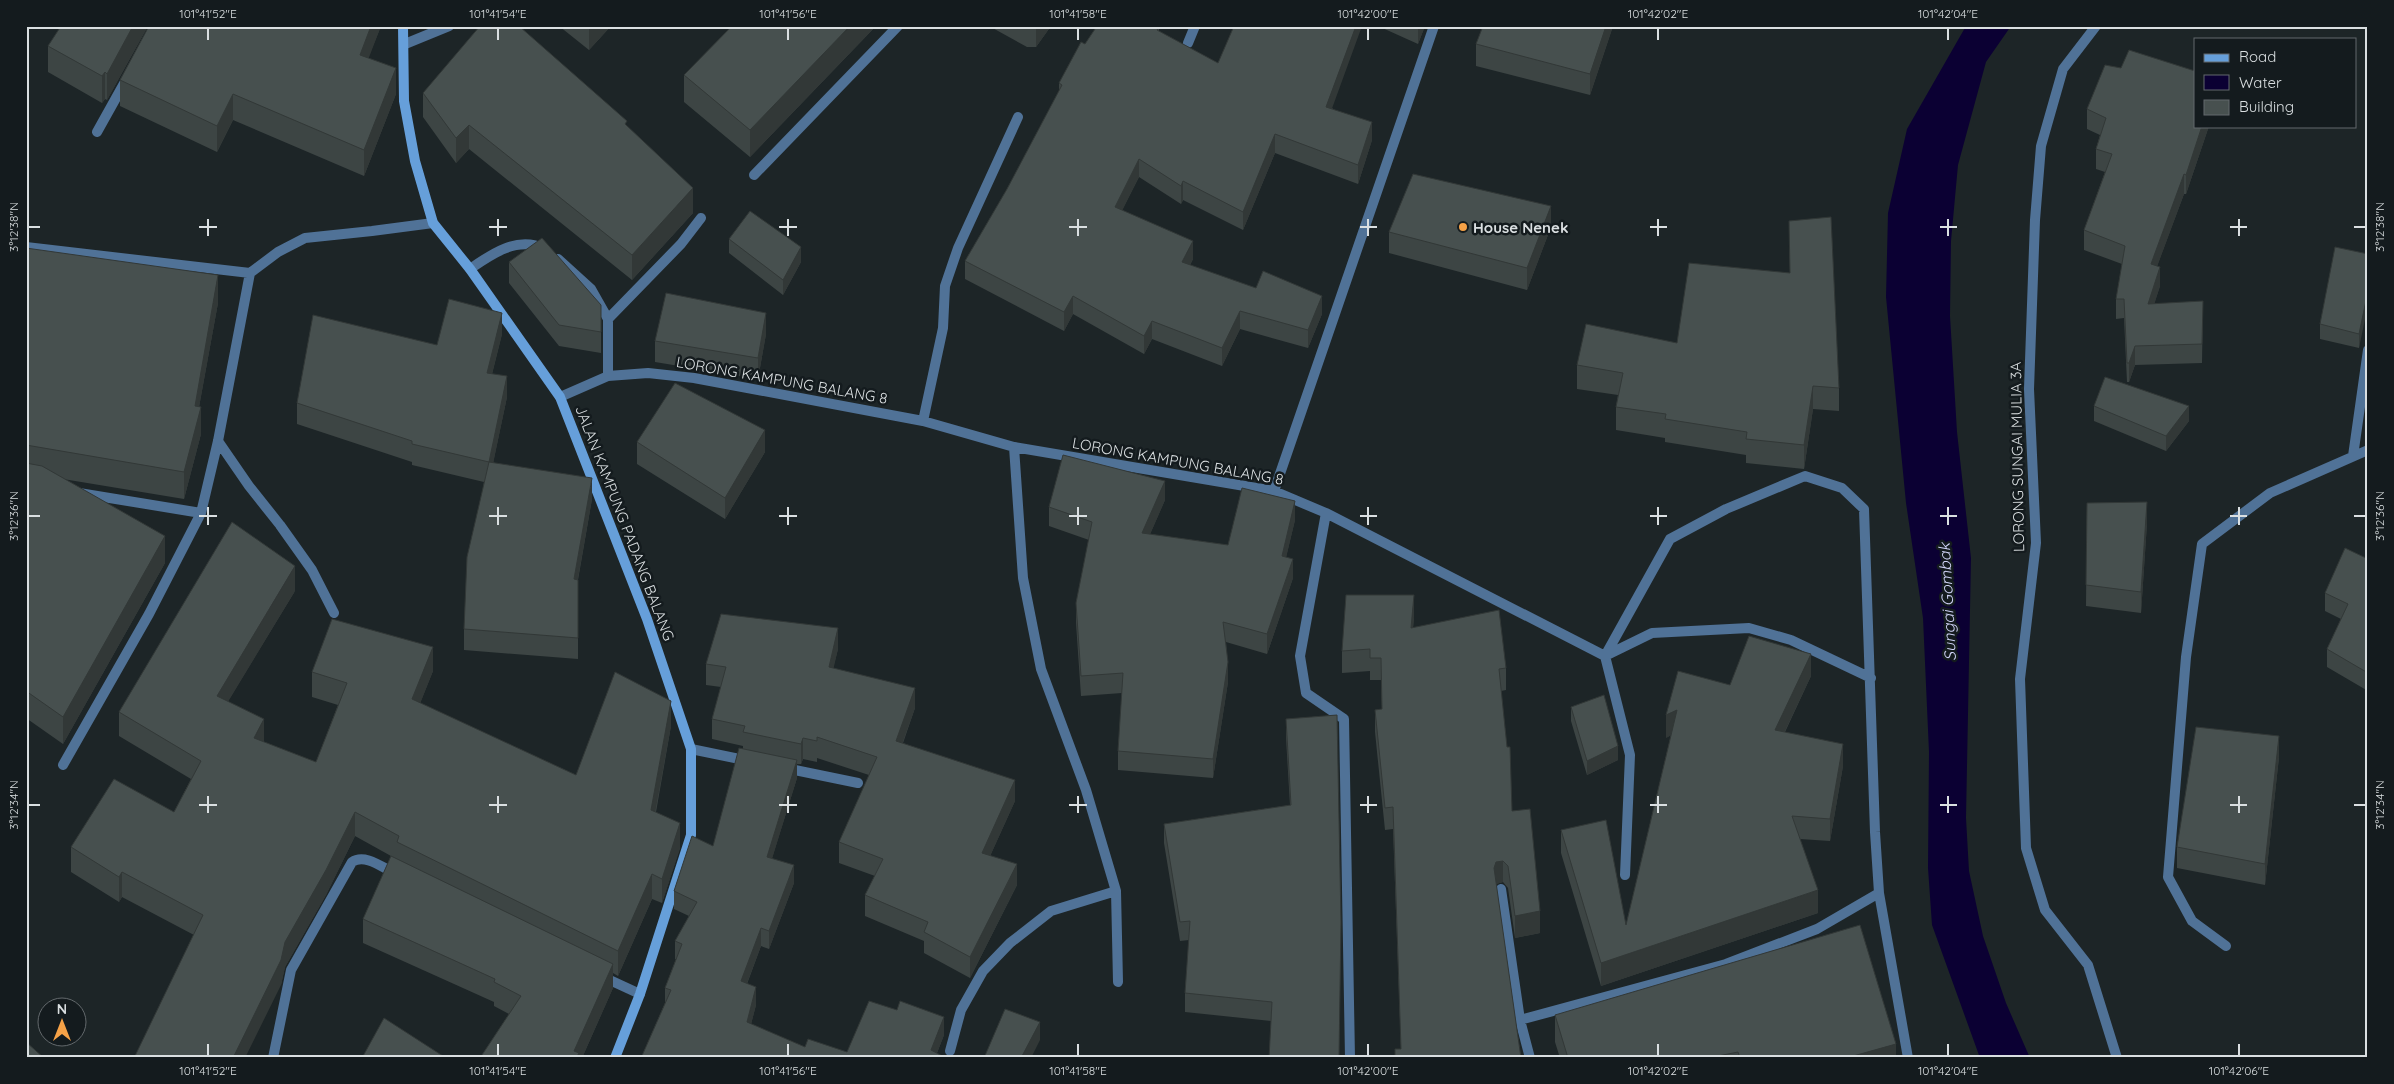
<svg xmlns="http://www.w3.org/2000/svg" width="2394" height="1084" font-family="Quicksand,sans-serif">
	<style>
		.water { fill: #0b0033 }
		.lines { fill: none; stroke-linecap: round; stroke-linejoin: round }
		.street { stroke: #507297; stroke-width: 10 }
		.secondary { stroke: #669fda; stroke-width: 10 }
		.wall { fill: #3d4544 }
		.shaded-wall { fill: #323837 }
		.building { fill: #47504f; stroke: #323837 }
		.ticks { fill: none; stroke: #dadfe1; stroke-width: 2 }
		.poi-dot { fill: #f6a247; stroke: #141b1e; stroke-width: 2 }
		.labels { text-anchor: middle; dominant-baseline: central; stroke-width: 5; stroke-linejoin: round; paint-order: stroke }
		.poi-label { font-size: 15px; font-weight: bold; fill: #dadfe1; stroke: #141b1e; text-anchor: start }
		.street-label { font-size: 15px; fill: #dadfe1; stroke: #141b1e }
		.water-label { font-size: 16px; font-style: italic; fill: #d0d3f7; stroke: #141b1e }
		.neatline { fill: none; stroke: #dadfe1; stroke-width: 2 }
		.ticks-label { font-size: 12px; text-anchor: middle; fill: #dadfe1 }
	</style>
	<rect width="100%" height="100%" fill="#1d2527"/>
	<path class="water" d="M1966,26H2011L1986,62L1958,165L1951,241L1950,316L1957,432L1971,558L1966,818L1969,871L1983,936L2006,1003L2030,1058H1980L1932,925L1928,868L1929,752L1923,618L1906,503L1886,297L1888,213L1907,129Z"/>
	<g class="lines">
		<path class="street" d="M2096,26L2063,69L2041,146L2035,220L2029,389L2036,543L2020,679L2026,848L2045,910L2088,965L2117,1058
			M1188,43L1195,26
			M405,44L449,26
			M97,132L126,80
			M754,175L898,26
			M26,247L250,273
			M558,259L591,289L608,319
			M470,269C490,255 518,235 544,249
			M608,376V319L681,244L701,218
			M560,397L608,376L648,373L694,378L923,421L1014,447L1274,491L1326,513L1605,656L1630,755L1625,875
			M923,421L943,328L945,286L958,248L1018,117
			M218,441L249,486L280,525L312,570L334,613
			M1014,447L1023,578L1041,669L1086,790L1116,891L1118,982
			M2353,456L2368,350
			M1274,491L1434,26
			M79,493L201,513
			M1326,513L1300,656L1306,693L1344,719L1350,1058
			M1605,656L1670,539L1726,509L1805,476L1842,488L1864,509L1875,832L1879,893L1908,1058
			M1605,656L1652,633L1749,628L1791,640L1871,678
			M691,749L749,761
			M63,765L149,614L201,513L218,441L250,273L278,252L305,238L372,231L433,223
			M785,768L858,783
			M1501,889L1520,1020L1530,1058
			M2226,946L2192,921L2168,877L2186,657L2202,544L2270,493L2368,450
			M601,976L640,994
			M1520,1020L1726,964L1817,929L1879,893
			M950,1051L961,1010L983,971L1010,943L1051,911L1116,891
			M273,1058L291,970L352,862C365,853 383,868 396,874"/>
		<path class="secondary" d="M403,26L404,101L415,161L433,223L470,269L560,397L647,619L691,749V835L640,994L615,1058"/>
	</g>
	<path class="wall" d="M148,26L107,100L105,99L102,103L48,72V46Z
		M149,26H381L368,58L396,94L364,176L233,120L217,152L120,106V80Z
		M559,26H611L589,50Z
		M876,26L750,157L684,102V75Z
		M989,26H1051L1036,47H1027Z
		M1097,26H1161L1159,29V32L1218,63L1332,108L1372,140L1358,184L1275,153L1243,230L1183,200L1181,204L1139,177L1122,210L1193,259L1190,265L1322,314L1308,348L1240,329L1222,366L1152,339L1144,354L1073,314L1064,331L965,279V261L1007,189L1059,91V83Z
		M1378,26H1425L1418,44Z
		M1613,26L1590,95L1476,66V44Z
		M423,93L693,213L632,280L469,149L456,163L423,117Z
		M2087,109L2195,126H2209L2186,194H2184L2157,266L2160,286L2154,304L2203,301L2202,363L2135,365L2129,382H2127L2124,318L2116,319V299L2122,264L2084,250V230L2105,172L2096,169V149L2100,135L2087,129Z
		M1789,221L1839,388V411L1813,409L1804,469L1746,463V455L1665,442V438L1616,430V407L1618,395L1577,389V365L1677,343L1790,273Z
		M1551,227L1527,290L1389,253V232Z
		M729,239L801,262L783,295L729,253Z
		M26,248L218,303L199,407L201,434L184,499L63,479L165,563L63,744L26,718Z
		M2368,254L2359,348L2320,339V324Z
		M509,262L601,305V353L559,346L509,283Z
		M502,334L492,374L507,397L493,463L592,499L578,580V659L464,650V629L484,482L412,465V462L297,424V403L437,345Z
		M766,334L758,379L655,362V341Z
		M2094,406L2189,421L2166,451L2094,421Z
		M637,442L765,452L725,519L637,464Z
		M1165,500L1150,534L1228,545L1295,520L1286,557L1293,578L1267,654L1226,642L1228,682L1213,778L1118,770V751L1122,693L1081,696L1076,623V603L1089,540L1049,526V507Z
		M2087,503L2147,523L2141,613L2086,606Z
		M2368,559V691L2327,667V649L2341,619L2325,611V593Z
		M295,591L228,701L264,742L316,762L338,705L312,697V672L433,671L420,703L576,775L671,726L656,812L680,848L662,903L652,899L618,976L613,973V988L582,1058H480L509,1014L494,1006V1002L363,943V919L391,856L355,836L326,895L285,967L281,985L194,935L122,897L119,902L71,872V847L174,812L191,779L119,736V712Z
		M1414,617L1413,628L1506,668V690L1501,691L1512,811L1540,933L1515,938L1508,888L1503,882L1496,884L1521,1058L1401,1049L1393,829L1385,830L1375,732V710L1382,709L1381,680H1370V671L1342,673V651Z
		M838,649L833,668L915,708L903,743L1015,801L990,856L1017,885L970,978L924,953V941L865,916V895L875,876L839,863V842L869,775L817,758V762L803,759L801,764H797V778L772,858L794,883L769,949L761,946L747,984L756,1005L751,1024L805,1047L847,1052L944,1035L937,1053L641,1058L665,1003V988L676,959H675V941L689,916L674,909V891L713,846L743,749V746L712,739V719L721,687L706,685V664Z
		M1811,676L1785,732L1843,766L1830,841L1800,839L1818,913L1601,986L1561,853V830L1626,925L1671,735L1666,738L1730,685Z
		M1571,707L1618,760L1587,775L1571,721Z
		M1337,715L1271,1021L1185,1012V993L1189,940L1180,941L1164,843V824L1290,805L1286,738V719Z
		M2279,757L2265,885L2177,868V847Z
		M1555,1015L1896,1058H1560L1555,1042Z"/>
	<path class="shaded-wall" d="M133,26H148L107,100V74Z
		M371,26H381L360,81V55Z
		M589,26H611L589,50Z
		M850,26H876L750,157V130Z
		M1036,26H1051L1036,47Z
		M1356,26H1362L1326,125V107Z
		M1418,26H1425L1418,44Z
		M1606,26H1613L1590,95V74Z
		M396,68V94L364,176V150Z
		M105,72V99L102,103V76Z
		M233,94V120L217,152V126Z
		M1372,122V140L1358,184V165Z
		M469,125V149L456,163V138Z
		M2202,126H2209L2186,194V175Z
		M1275,134V153L1243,230V212Z
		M1139,159V177L1115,225V207Z
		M2184,174V194L2151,283V264Z
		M1183,181V200L1181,204V186Z
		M693,188V213L632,280V255Z
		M1551,206V227L1527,290V268Z
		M1193,241V259L1182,281V262Z
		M801,247V262L783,295V280Z
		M2160,267V286L2148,324V304Z
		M218,275V303L195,429L201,407V434L184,499V472L195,406Z
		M2368,291V305L2359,348V334Z
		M1073,296V314L1064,331V312Z
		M1322,296V314L1308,348V330Z
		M1240,311V329L1222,366V348Z
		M502,313V334L487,394V373Z
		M766,313V334L758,379V358Z
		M1152,321V339L1144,354V336Z
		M2135,346V365L2129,382V363Z
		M507,376V397L489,483V462Z
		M1813,386V409L1804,469V445Z
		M2189,406V421L2166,451V436Z
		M765,430V452L725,519V498Z
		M592,478V499L574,601V579Z
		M1165,481V500L1142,553V533Z
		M1295,501V520L1282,575V556Z
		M2147,502V523L2141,613V592Z
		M165,536V563L63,744V717Z
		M1293,559V578L1267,654V634Z
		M295,566V591L217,720V696Z
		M1414,595V617L1411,650V628Z
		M838,628V649L829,688V667Z
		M433,647V671L412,724V699Z
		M1811,654V676L1775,752V730Z
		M1228,662V682L1213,778V759Z
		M915,688V708L896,761V741Z
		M671,701V726L651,835V810Z
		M1677,710V732L1666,738V715Z
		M264,719V744L254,738Z
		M2279,736V757L2265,885V864Z
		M803,738V759L801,764V744Z
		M1843,744V766L1830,841V819Z
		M1618,746V760L1587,775V761Z
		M797,760V778L767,875V857Z
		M1015,780V801L982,874V853Z
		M355,812V836L326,895L285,967L281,985L245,1058H233L285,942Z
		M680,823V848L662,903V879Z
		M1503,861V882L1496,884L1494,868L1496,862Z
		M1017,864V885L970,978V957Z
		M794,865V883L769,949V931Z
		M122,872V897L119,902V877Z
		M652,874V899L618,976V951Z
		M1818,890V913L1601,986V963Z
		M1540,911V933L1515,938V916Z
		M761,928V946L741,999V981Z
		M613,964V988L582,1058H574V1051Z
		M756,987V1005L747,1040V1022Z
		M944,1017V1035L935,1058L931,1050Z
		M1040,1022V1040L1031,1058H1021Z
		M1896,1044V1058H1846Z"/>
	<path class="building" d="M61,26H133L107,74L105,72L102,76L48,46Z
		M149,26H371L360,55L396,68L364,150L233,94L217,126L120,80Z
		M480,26H519L627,121L625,124L693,188L632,255L469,125L456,138L423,93Z
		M732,26H850L750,130L684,75Z
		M1097,26H1157L1159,27L1157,30L1218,63L1234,26H1356L1326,107L1372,122L1358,165L1275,134L1243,212L1183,181L1181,186L1139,159L1115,207L1193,241L1182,262L1256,288L1263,271L1322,296L1308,330L1240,311L1222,348L1152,321L1144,336L1073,296L1064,312L965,261L1007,189L1062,85L1059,83L1081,42L1085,44Z
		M1483,26H1606L1590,74L1476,44Z
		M2129,50L2195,71V126H2202L2186,175L2184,174L2151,264L2160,267L2148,304L2203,301L2202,344L2135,346L2129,363H2127L2124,299H2116L2125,246L2084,230L2112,154L2096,149L2106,118L2087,109L2105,65L2121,68Z
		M1413,174L1551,206L1527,268L1389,232Z
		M750,211L801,247L783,280L729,239Z
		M1831,217L1839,388L1813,386L1804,445L1746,439L1747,432L1665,419L1666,414L1616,407L1623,373L1577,365L1586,324L1677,343L1689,263L1790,273L1789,221Z
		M542,238L601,305V332L559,325L509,262Z
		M2335,247L2368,254V291L2359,334L2320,324Z
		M26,248L218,275L195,406L201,407L184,472L26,445Z
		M666,293L766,313L758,358L655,341Z
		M449,299L502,313L487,373L507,376L489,462L412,444V441L297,403L313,315L437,345Z
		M2105,377L2189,406L2166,436L2094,406Z
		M675,383L765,430L725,498L637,442Z
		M1063,455L1165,481L1142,533L1228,545L1242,488L1295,501L1282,556L1293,559L1267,634L1223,622L1228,662L1213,759L1118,751L1123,673L1081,676L1076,603L1092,522L1049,507Z
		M489,462L592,478L574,579L578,580V638L464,629L467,557Z
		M26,463L42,466L165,536L63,717L26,691Z
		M2147,502L2141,592L2086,585L2087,503Z
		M232,522L295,566L217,696L264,719L254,738L316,762L347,683L312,672L332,619L433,647L412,699L576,775L615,672L671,701L651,810L680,823L662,879L652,874L618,951L397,842L399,836L355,812L326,870L285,942L281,960L233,1058H134L203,915L122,872L119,877L71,847L114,779L174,812L201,761L119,712Z
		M2345,548L2368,559V673L2327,649L2348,604L2325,593Z
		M1346,595H1414L1411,628L1499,610L1506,668L1499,669L1507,747H1510L1512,811L1530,809L1540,911L1515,916L1508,866L1503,861L1496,862L1494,868L1521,1058H1395V1049H1401L1393,807L1385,808L1375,710L1382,709L1381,658H1370V649L1342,651Z
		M721,614L838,628L829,667L915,688L896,741L1015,780L982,853L1017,864L970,957L924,932L928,922L865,895L883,859L839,842L877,757L817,737V741L803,738L801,744L743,732L745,726L712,719L726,667L706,664Z
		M1749,636L1811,654L1775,730L1843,744L1830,819L1792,816L1818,890L1601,963L1561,830L1606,820L1626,925L1677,710L1666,715L1678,671L1730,685Z
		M1604,695L1618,746L1587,761L1571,707Z
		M1337,715L1341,922L1339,1058H1269L1272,1002L1185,993L1190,921L1180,922L1164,824L1291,805L1286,719Z
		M2196,727L2279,736L2265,864L2177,847Z
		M739,748L797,760L767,857L794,865L769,931L761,928L741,981L756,987L747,1022L805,1047L808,1039L847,1052L869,1001L897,1010L900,1001L944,1017L931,1050L946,1058H641L671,990L665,988L682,944L675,941L697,902L674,891L692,836L713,846Z
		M391,856L613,964L574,1051L579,1053L576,1058H480L521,996L494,982L495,979L363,919Z
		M1860,925L1896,1044L1846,1058H1740L1738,1052L1708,1058H1568L1555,1015Z
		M1005,1009L1040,1022L1021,1058H984Z
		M384,1018L446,1058H362Z
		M26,1042L44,1058H26Z"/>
	<path class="ticks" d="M208,28V40M498,28V40M788,28V40M1078,28V40M1368,28V40M1658,28V40M1948,28V40M208,219V236M498,219V236M788,219V236M1078,219V236M1368,219V236M1658,219V236M1948,219V236M2239,219V236M28,227H40M199,227H217M489,227H507M779,227H797M1069,227H1087M1360,227H1377M1650,227H1667M1940,227H1957M2230,227H2247M2354,227H2366M208,507V525M498,507V525M788,507V525M1078,507V525M1368,507V525M1658,507V525M1948,507V525M2239,507V525M28,516H40M199,516H217M489,516H507M779,516H797M1069,516H1087M1360,516H1377M1650,516H1667M1940,516H1957M2230,516H2247M2354,516H2366M208,796V813M498,796V813M788,796V813M1078,796V813M1368,796V813M1658,796V813M1948,796V813M2239,796V813M28,805H40M199,805H217M489,805H507M779,805H797M1069,805H1087M1360,805H1377M1650,805H1667M1940,805H1957M2230,805H2247M2354,805H2366M208,1044V1056M498,1044V1056M788,1044V1056M1078,1044V1056M1368,1044V1056M1658,1044V1056M1948,1044V1056M2239,1044V1056"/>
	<circle class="poi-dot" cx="1463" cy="227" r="5"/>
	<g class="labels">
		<g class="poi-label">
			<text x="1473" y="227">House Nenek</text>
		</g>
		<g class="street-label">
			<text transform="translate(782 380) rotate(10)">LORONG KAMPUNG BALANG 8</text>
			<text transform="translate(2017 457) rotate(-91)">LORONG SUNGAI MULIA 3A</text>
			<text transform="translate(1178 461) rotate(10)">LORONG KAMPUNG BALANG 8</text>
			<text transform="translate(625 523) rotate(69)">JALAN KAMPUNG PADANG BALANG</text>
		</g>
		<g class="water-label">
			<text transform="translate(1947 602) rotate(-93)">Sungai Gombak</text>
		</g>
	</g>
	<rect width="2394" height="1084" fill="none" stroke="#141b1e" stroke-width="55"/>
	<rect x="2194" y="38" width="162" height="90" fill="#141b1e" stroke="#63696c"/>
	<rect x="2204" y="54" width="25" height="8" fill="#669fda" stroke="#63696c"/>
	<text x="2239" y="62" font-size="15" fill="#dadfe1">Road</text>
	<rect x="2204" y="75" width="25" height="15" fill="#0b0033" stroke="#63696c"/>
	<text x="2239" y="88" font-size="15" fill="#dadfe1">Water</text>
	<rect x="2204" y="100" width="25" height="15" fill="#47504f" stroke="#63696c"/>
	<text x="2239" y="112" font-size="15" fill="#dadfe1">Building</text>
	<g transform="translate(62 1022)"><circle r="24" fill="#141b1e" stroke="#63696c"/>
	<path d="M0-4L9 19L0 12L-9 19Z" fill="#f6a247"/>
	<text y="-8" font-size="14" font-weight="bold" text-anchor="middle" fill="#dadfe1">N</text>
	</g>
	<rect x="28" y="28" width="2338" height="1028" class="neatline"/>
	<g class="ticks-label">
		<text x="208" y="18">101°41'52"E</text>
		<text x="498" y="18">101°41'54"E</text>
		<text x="788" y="18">101°41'56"E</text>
		<text x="1078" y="18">101°41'58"E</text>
		<text x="1368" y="18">101°42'00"E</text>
		<text x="1658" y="18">101°42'02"E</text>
		<text x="1948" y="18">101°42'04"E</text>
		<text transform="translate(14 227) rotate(-90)" y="4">3°12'38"N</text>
		<text transform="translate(2380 227) rotate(-90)" y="4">3°12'38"N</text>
		<text transform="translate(14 516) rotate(-90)" y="4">3°12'36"N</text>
		<text transform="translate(2380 516) rotate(-90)" y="4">3°12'36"N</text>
		<text transform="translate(14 805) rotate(-90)" y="4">3°12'34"N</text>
		<text transform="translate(2380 805) rotate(-90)" y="4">3°12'34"N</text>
		<text x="208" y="1075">101°41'52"E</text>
		<text x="498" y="1075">101°41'54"E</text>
		<text x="788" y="1075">101°41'56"E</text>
		<text x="1078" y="1075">101°41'58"E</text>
		<text x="1368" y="1075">101°42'00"E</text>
		<text x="1658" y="1075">101°42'02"E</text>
		<text x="1948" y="1075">101°42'04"E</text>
		<text x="2239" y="1075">101°42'06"E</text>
	</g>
</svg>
